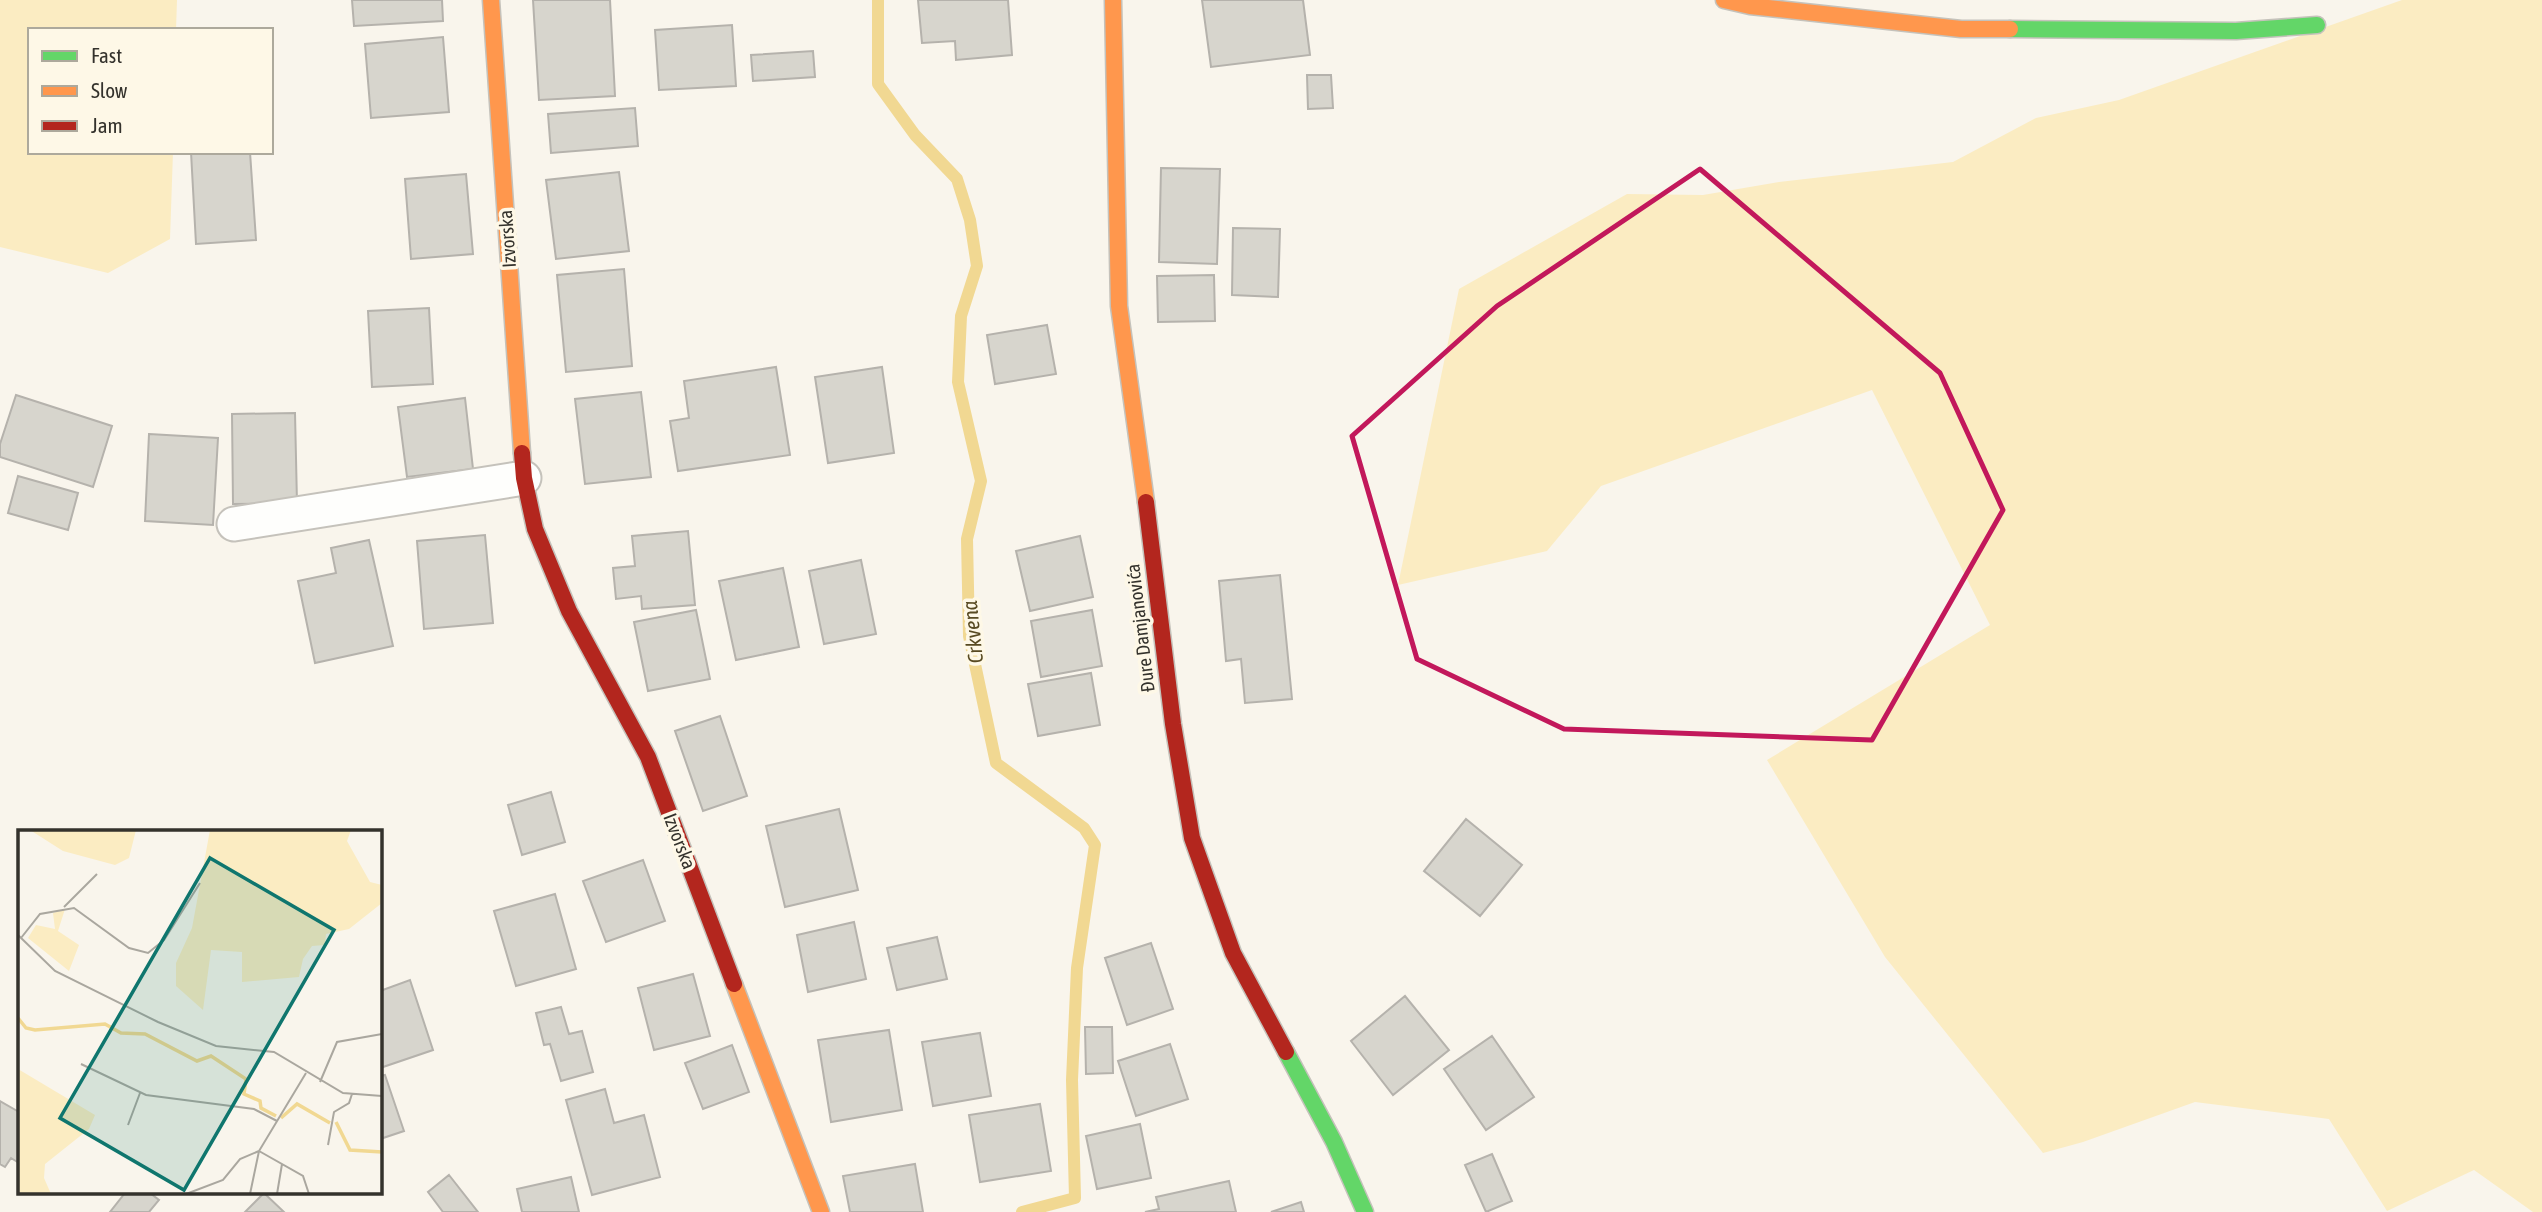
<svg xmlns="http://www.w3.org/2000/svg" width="2542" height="1212" font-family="'Asap Condensed',sans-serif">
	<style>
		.green { fill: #fbecc2 }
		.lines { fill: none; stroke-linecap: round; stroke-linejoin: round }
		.stream { stroke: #f1d892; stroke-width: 12 }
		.building { fill: #d7d5cd; stroke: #b5b2ac; stroke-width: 2 }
		.street-casing { stroke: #c5c2bb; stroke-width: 37 }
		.fast-casing { stroke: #c5c2bb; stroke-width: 19 }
		.slow-casing { stroke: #c5c2bb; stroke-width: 19 }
		.jam-casing { stroke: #c5c2bb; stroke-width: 19 }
		.street { stroke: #fefefc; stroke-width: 33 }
		.fast { stroke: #63d668; stroke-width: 16 }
		.slow { stroke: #ff974d; stroke-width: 16 }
		.jam { stroke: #b3261e; stroke-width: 16 }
		.marked { fill: none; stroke: #c2185b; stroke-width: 5; stroke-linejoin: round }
		.labels { text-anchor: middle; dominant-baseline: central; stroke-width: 7; stroke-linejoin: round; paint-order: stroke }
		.street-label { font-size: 19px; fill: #34322c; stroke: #fef8e7 }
		.water-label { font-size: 21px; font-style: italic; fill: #584a22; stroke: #fef8e7 }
		.inset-river { fill: none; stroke: #f1d892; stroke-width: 3.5 }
		.inset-road { fill: none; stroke: #aaa79f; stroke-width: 2 }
		.view { fill: #0f766e; fill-opacity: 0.15; stroke: #0f766e; stroke-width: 3.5 }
		.inset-edge { fill: none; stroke: #34322c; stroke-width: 3.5 }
	</style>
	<rect width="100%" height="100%" fill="#f9f5ec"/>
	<path class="green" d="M0,0H177L176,30H30V152H173L170,239L108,273L0,247Z
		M2402,0H2542V1212H2533L2474,1170L2387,1211L2329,1119L2195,1102L2083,1142L2043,1153L1885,957L1767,760L1990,625L1872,390L1601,486L1547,551L1398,585L1459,289L1627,194L1703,195L1779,182L1953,162L2036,118L2119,100Z"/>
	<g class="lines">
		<path class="stream" d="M878,0V84L915,135L957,179L970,220L977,266L961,316L958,382L981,481L967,539L969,636L996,763L1084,828L1095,845L1077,968L1072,1080L1075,1198L1022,1212"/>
	</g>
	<path class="building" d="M352,0H442L443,21L354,26Z
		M533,0H610L615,96L539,100Z
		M918,0H1008L1012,55L956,60L955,41L922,43Z
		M1202,0H1303L1310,55L1211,67Z
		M732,25L736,86L659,90L655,30Z
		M443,37L449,112L371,118L365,44Z
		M813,51L815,77L753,81L751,55Z
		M1307,75H1331L1333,108L1308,109Z
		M635,108L638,146L551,153L548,114Z
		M191,152H250L256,240L196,244Z
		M1161,168L1220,169L1217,264L1159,262Z
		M619,172L629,251L556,259L546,180Z
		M466,174L473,254L411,259L405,179Z
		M1233,228L1280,229L1278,297L1232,295Z
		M624,269L632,366L566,372L557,275Z
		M1214,275L1215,321L1158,322L1157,276Z
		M429,308L433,384L372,387L368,311Z
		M1047,325L1056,374L995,384L987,335Z
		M776,367L790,455L678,471L670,421L689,418L684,381Z
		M882,367L894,453L828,463L815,377Z
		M641,392L651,477L585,484L575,399Z
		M16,395L112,426L93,487L0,457V444Z
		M465,398L473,469L407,477L398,407Z
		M295,413L297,503L233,504L232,414Z
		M149,434L218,438L213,525L145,521Z
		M18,476L78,493L68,530L8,513Z
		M688,531L695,605L642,609L641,596L616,599L613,568L635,566L632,536Z
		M485,535L493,623L424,629L417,541Z
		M1080,536L1093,597L1030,611L1016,551Z
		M369,540L393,646L315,663L298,581L336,573L331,548Z
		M861,560L876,634L824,644L809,571Z
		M783,568L799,647L736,660L719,581Z
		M1280,575L1292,699L1245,703L1241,659L1226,661L1219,581Z
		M696,610L710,679L648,691L634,622Z
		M1092,610L1102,666L1041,677L1031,621Z
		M1091,673L1100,725L1038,736L1028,684Z
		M720,716L747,796L703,811L675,731Z
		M551,792L565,842L522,855L508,805Z
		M839,809L858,890L785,907L766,826Z
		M1466,819L1522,865L1480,916L1424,871Z
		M643,860L665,921L606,942L583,881Z
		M555,894L576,969L516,986L494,911Z
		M854,922L866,979L808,992L797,935Z
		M937,937L947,979L897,990L887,948Z
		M1151,943L1173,1009L1127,1025L1105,958Z
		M693,974L710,1036L654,1050L638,988Z
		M410,980L433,1050L380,1068V991Z
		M1405,996L1449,1050L1393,1095L1351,1041Z
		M561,1007L569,1034L582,1031L593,1072L561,1081L550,1044L544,1045L536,1013Z
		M1085,1027H1112L1113,1073L1086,1074Z
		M889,1030L902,1110L831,1122L818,1040Z
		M980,1033L991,1096L933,1106L922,1042Z
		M1492,1036L1534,1097L1486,1130L1444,1069Z
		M1170,1044L1188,1099L1136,1116L1118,1061Z
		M732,1045L749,1092L703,1109L685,1063Z
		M385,1075L404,1131L380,1139V1076Z
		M605,1089L614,1123L644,1115L660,1177L592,1195L566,1100Z
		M0,1101L19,1112V1163L11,1158L5,1167L0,1164Z
		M1040,1104L1051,1171L980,1182L969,1115Z
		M1140,1124L1151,1178L1097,1189L1086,1136Z
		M1492,1154L1512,1201L1486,1212L1465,1165Z
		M915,1164L923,1212H850L843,1176Z
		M449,1175L478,1212H443L428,1192Z
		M571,1177L579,1212H522L517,1189Z
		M1229,1181L1236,1212H1145L1159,1209L1156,1197Z
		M125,1193H150L159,1200L149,1212H110Z
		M264,1193L284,1212H245Z
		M1301,1202L1304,1212H1271Z"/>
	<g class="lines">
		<g class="street-casing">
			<path id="street" d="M234,524L524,478"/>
		</g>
		<g class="fast-casing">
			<path id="fast" d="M2010,29L2236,31L2317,25
				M1286,1052L1334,1142L1365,1212"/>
		</g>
		<g class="slow-casing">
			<path id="slow" d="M491,0L522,453
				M1113,0L1119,306L1146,502
				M1724,0L1750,6L1961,29H2010
				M734,984L821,1212"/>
		</g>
		<g class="jam-casing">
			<path id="jam" d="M522,453L524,478L535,529L569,611L648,757L734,984
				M1146,502L1173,724L1192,838L1233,953L1286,1052"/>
		</g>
		<use href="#street" class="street"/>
		<use href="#fast" class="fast"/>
		<use href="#slow" class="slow"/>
		<use href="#jam" class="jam"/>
	</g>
	<path class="marked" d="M1700,169L1940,373L2003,510L1872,740L1564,729L1417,659L1352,436L1497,306Z"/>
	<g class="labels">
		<g class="street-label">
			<text transform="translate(507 239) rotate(-94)">Izvorska</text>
			<text transform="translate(1140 628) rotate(-97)">Đure Damjanovića</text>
			<text transform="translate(680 841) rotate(69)">Izvorska</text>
		</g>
		<g class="water-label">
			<text transform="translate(972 632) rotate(-96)">Crkvena</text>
		</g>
	</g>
	<g transform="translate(18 830)">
		<rect width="364" height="364" fill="#f9f5ec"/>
		<path d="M12,0H118L111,28L97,35L45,21ZM192,0H333L329,11L352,52L364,55V73L331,99L308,104L307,115L294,116L285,129L281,147L224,152V122L193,120L185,180L158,156V133L174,98ZM47,79L40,101L61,115L51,141L10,108L18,95L37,99L35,83ZM0,239L77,285L71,299L27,334L26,348L33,364H0Z" fill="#fbecc2"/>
		<path class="inset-river" d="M0,188L8,198L17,200L87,194L103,203L127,204L179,231L193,226L228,249L226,264L242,271L243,278L258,286M263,288L279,274L312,293M318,292L332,320L364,322"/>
		<path class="inset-road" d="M46,77L79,44M0,105L37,141L140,192L198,216L256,222L325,263L364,266M3,108L22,84L56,78L111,118L130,123L146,110L182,53M63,234L128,265L236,279L259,291M302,252L319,212L364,204M110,295L122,263M310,315L316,282L331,273L334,264M241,321L285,346L291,364M168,364L205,350L222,329L241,321M232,364L241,321L288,243M259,364L264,334"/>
		<path class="view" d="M192,28L316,100L166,360L42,288Z"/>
		<rect width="364" height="364" class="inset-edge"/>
	</g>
	<rect x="28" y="28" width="245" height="126" fill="#fef8e7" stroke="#ada99c" stroke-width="2"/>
	<rect x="42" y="51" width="35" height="10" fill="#63d668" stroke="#ada99c" stroke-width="2"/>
	<text x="91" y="63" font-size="21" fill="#34322c">Fast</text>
	<rect x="42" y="86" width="35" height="10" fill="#ff974d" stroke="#ada99c" stroke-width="2"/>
	<text x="91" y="98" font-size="21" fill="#34322c">Slow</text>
	<rect x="42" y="121" width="35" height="10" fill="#b3261e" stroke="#ada99c" stroke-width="2"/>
	<text x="91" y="133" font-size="21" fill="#34322c">Jam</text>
</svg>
